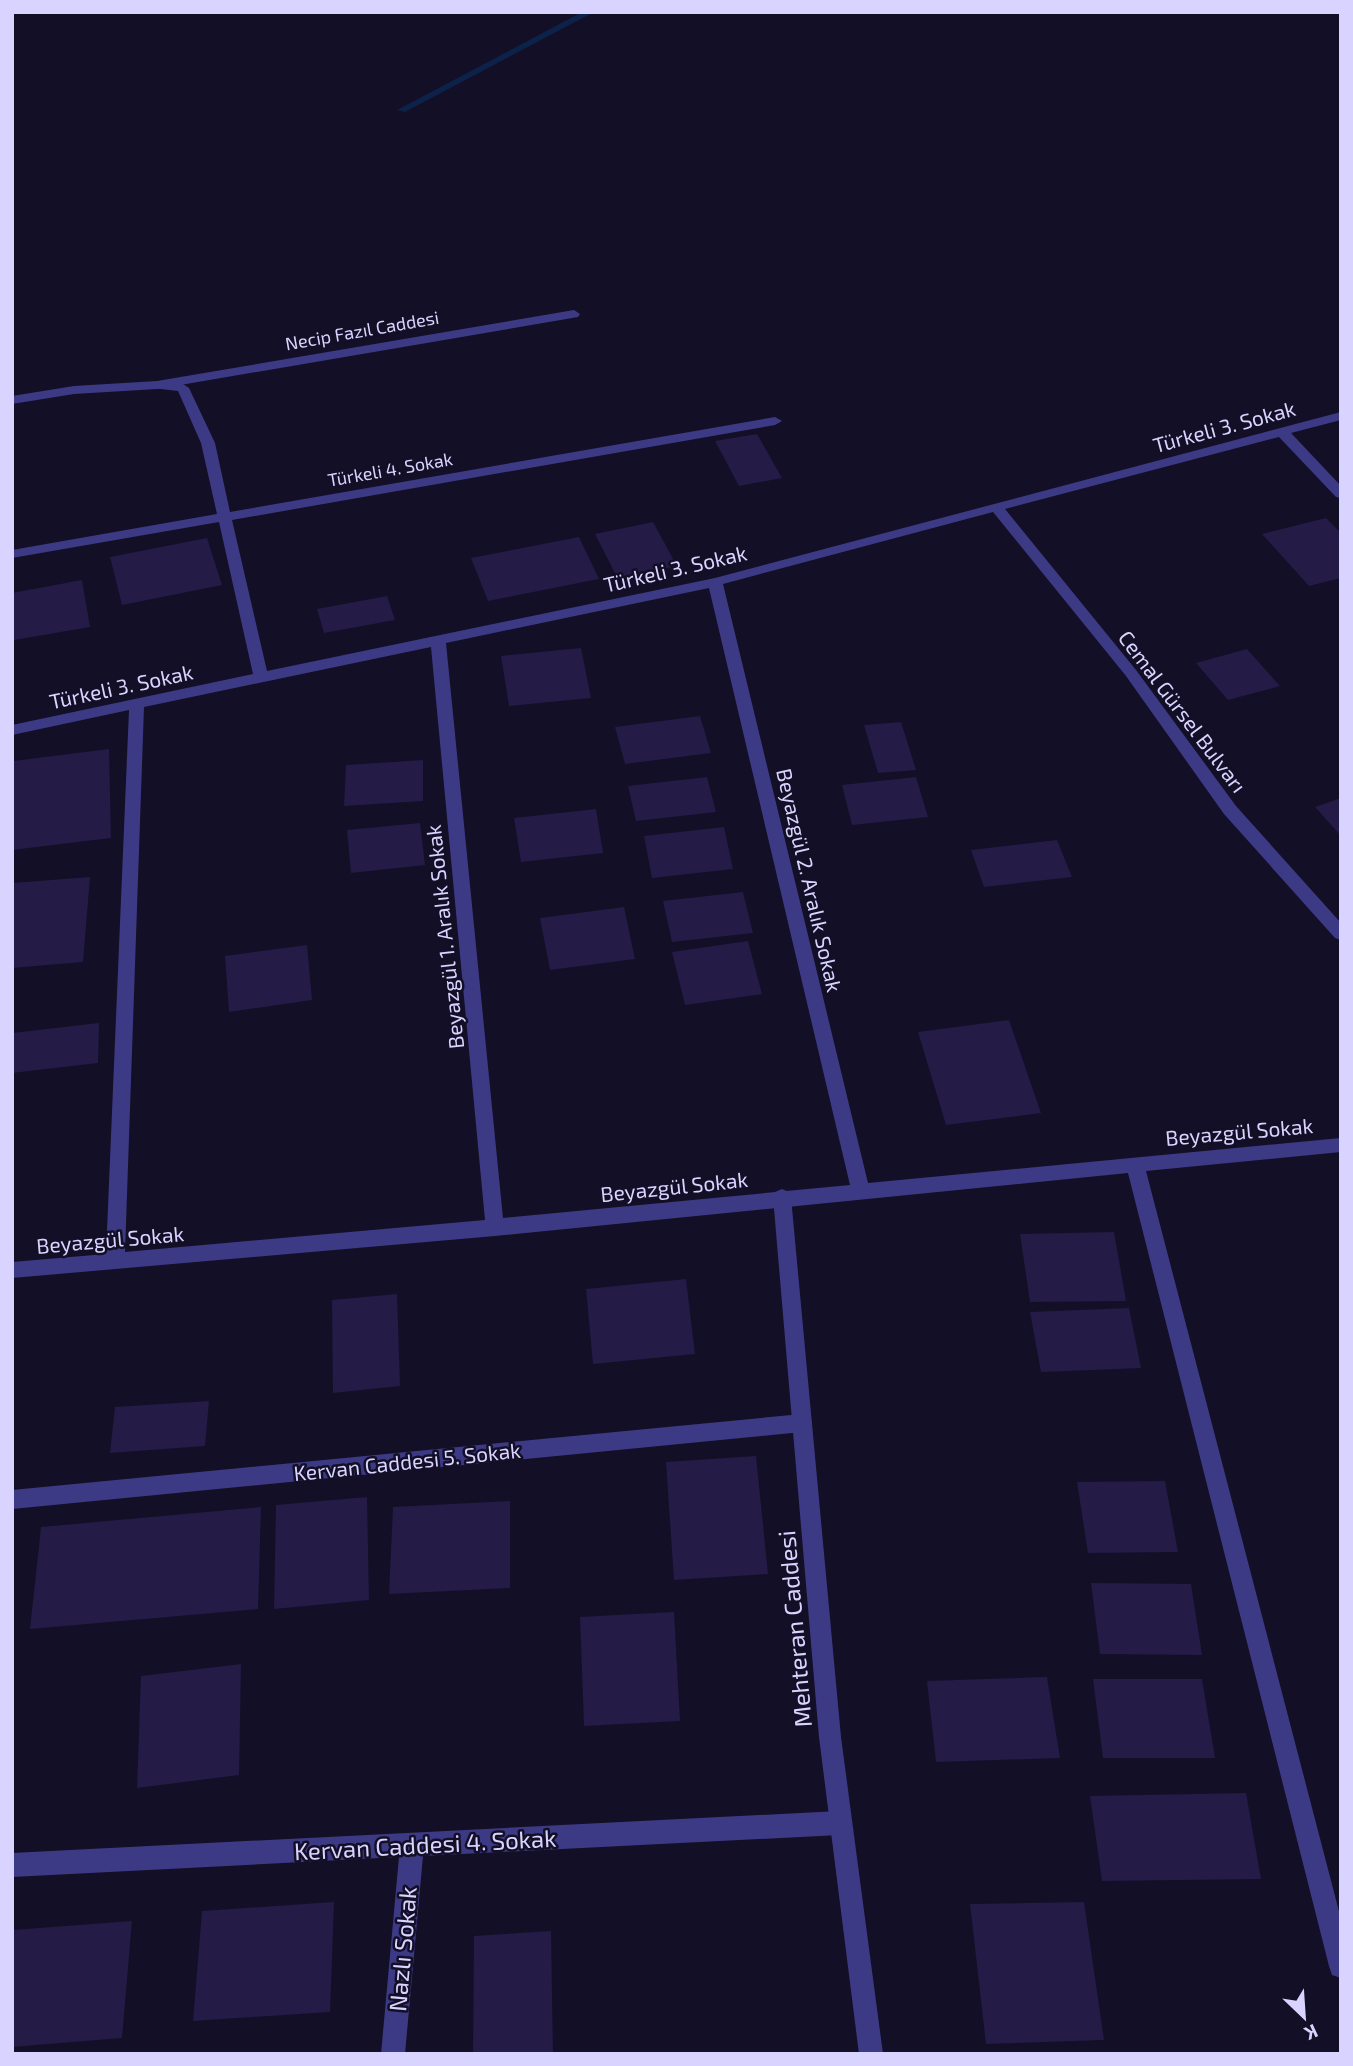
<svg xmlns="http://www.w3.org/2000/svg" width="1353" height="2066" font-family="'Exo 2',sans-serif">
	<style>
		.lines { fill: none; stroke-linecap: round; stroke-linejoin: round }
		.stream { fill: #0c2248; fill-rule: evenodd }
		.building { fill: #241b47 }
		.minor { fill: #3d3a85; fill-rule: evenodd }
		.tertiary { fill: #3d3a85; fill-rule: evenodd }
		.labels { text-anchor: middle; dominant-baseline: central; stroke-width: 5; stroke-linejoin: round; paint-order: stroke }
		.far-street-label { font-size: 18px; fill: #d9d4ff; stroke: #130f26 }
		.street-label { font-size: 21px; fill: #d9d4ff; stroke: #130f26 }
		.near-street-label { font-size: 24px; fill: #d9d4ff; stroke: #130f26 }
	</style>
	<rect width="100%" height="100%" fill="#130f26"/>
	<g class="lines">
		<path class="stream" d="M582,12H594L405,112L397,110Z"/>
	</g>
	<path class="building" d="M757,434L782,478L739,486L715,441Z
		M1326,518L1341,533V578L1309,586L1262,534Z
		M653,522L677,566L618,579L595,534Z
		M579,537L599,579L488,601L471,558Z
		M207,538L222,585L122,605L110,557Z
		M82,580L90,627L14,640L12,593Z
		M387,596L395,620L324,633L317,609Z
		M581,648L591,698L509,706L501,656Z
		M1247,649L1280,686L1228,700L1196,663Z
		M700,716L711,753L625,764L615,727Z
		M901,722L916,770L878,773L864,725Z
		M109,749L111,838L12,850L13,761Z
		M423,760V801L344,806L346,765Z
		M707,777L716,812L636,821L628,786Z
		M916,777L928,817L852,825L842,785Z
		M1341,798V836L1315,807Z
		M596,809L603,853L521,862L514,818Z
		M420,823L425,865L351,873L347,830Z
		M724,827L733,869L652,878L644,836Z
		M1057,840L1072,877L984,887L971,850Z
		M90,877L83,962L12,968V883Z
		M743,892L753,933L672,942L663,901Z
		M624,907L635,959L550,970L540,918Z
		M748,941L762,994L685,1005L672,952Z
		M307,945L312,1000L229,1012L225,956Z
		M1009,1020L1041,1113L946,1125L918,1032Z
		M99,1023L98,1063L12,1073V1033Z
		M1114,1232L1126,1301L1030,1302L1020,1234Z
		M686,1279L695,1354L593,1364L586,1289Z
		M397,1294L400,1386L333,1393L332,1300Z
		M1129,1308L1141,1368L1041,1372L1030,1312Z
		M209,1401L205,1446L110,1453L115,1407Z
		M756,1456L768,1574L674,1580L666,1462Z
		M1165,1481L1178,1552L1088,1553L1077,1482Z
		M367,1497L369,1600L274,1609L276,1505Z
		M510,1501V1588L389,1594L393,1507Z
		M261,1507L258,1609L30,1629L41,1527Z
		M1091,1583L1191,1584L1202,1655L1100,1654Z
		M674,1612L680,1721L584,1726L580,1617Z
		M241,1664L239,1775L137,1788L141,1676Z
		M1047,1677L1060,1758L936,1762L927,1681Z
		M1093,1679H1202L1215,1758H1103Z
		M1246,1793L1261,1879L1102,1881L1090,1796Z
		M334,1902L330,2012L193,2021L202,1911Z
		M1084,1902L1104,2040L986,2044L970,1904Z
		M132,1921L122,2038L12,2047V1930Z
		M551,1931L553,2054H473L474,1936Z"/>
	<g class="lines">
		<path class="minor" d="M157,381L183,384L189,388L215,443L230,512L775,417L782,421L775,425L232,520L267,671L715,578L1341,412V420L1291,433L1341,486V498L1336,497L1279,437L1005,509L1136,670L1236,806L1341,923V940L1335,938L1224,814L1126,676L993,512L723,584L868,1183L1341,1138V1152L1146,1171L1341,1919V1978L1332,1975L1329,1966L1128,1173L495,1236L12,1278V1262L106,1254L129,710L12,735V725L253,674L219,522L12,558V550L217,514L201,443L178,391L152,388L151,385ZM709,588L850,1185L503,1218L446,643ZM431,647L485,1220L125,1252L144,707Z
			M802,1414L809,1417L812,1423L809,1429L802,1432L12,1509V1490Z
			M839,1811L847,1815L851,1823L847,1831L839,1835L423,1856L405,2054H381L399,1857L12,1877V1853Z"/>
		<path class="tertiary" d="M574,310L580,314L578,317L157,389L74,394L12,404V396L74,386L157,381Z
			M782,1189L789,1192L791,1197L841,1737L883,2054H859L819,1737L773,1197L775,1192Z"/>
	</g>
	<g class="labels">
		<g class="far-street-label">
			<text transform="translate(362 330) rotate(-10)">Necip Fazıl Caddesi</text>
			<text transform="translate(390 469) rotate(-10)">Türkeli 4. Sokak</text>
		</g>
		<g class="street-label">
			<text transform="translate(1224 426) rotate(-15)">Türkeli 3. Sokak</text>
			<text transform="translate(675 568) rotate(-13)">Türkeli 3. Sokak</text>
			<text transform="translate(121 686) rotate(-12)">Türkeli 3. Sokak</text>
			<text transform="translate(1183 711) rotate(53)">Cemal Gürsel Bulvarı</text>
			<text transform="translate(810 880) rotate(77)">Beyazgül 2. Aralık Sokak</text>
			<text transform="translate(444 937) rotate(-96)">Beyazgül 1. Aralık Sokak</text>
			<text transform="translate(1239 1131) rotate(-5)">Beyazgül Sokak</text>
			<text transform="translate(674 1186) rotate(-6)">Beyazgül Sokak</text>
			<text transform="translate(110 1239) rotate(-5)">Beyazgül Sokak</text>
			<text transform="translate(407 1461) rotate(-6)">Kervan Caddesi 5. Sokak</text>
		</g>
		<g class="near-street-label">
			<text transform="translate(794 1629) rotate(-95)">Mehteran Caddesi</text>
			<text transform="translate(425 1844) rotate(-3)">Kervan Caddesi 4. Sokak</text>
			<text transform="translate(402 1949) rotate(-85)">Nazlı Sokak</text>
		</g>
	</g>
	<rect width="1353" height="2066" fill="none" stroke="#d9d4ff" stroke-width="28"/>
	<g transform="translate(1304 2017) rotate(155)" stroke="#130f26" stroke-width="5" paint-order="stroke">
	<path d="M0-5L12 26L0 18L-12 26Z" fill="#d9d4ff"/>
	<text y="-10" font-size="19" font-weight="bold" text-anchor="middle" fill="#d9d4ff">K</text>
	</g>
</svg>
